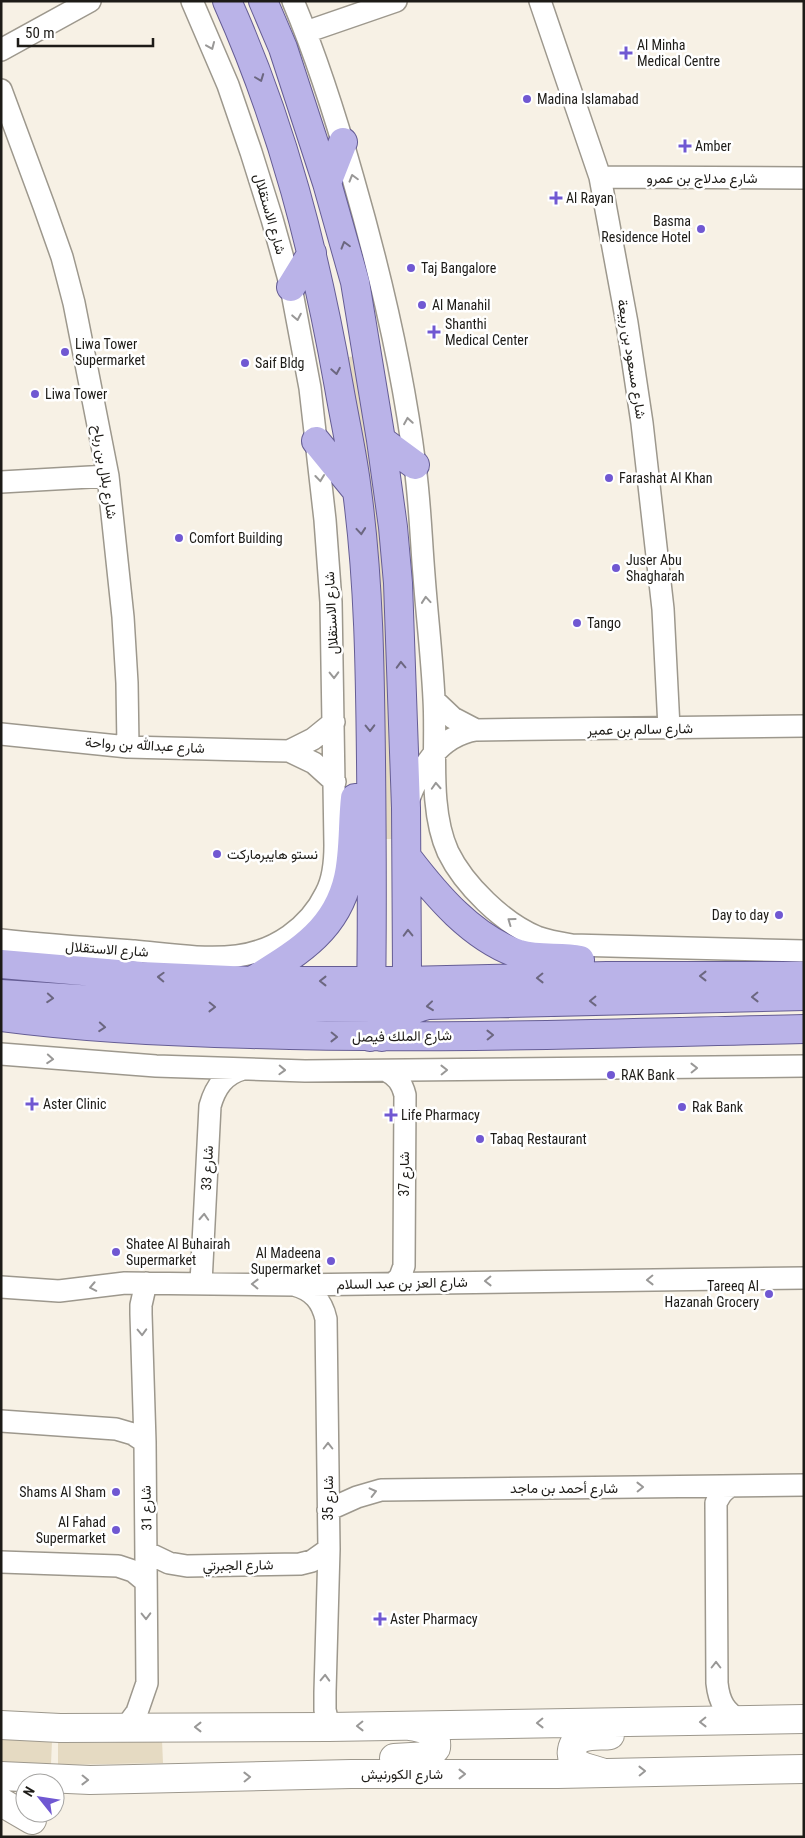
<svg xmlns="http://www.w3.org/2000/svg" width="805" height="1838" font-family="'Roboto Condensed',Vazirmatn,sans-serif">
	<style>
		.green { fill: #e5dac2 }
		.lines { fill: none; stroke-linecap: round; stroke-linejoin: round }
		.street-casing { stroke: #9d988d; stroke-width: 24 }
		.secondary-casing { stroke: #9d988d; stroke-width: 30 }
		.primary-casing { stroke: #655d94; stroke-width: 30 }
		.street { stroke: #fff; stroke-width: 21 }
		.secondary { stroke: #fff; stroke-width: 28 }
		.primary { stroke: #bab3e8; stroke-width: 28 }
		.oneway { stroke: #999897 }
		.oneway2 { stroke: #6c6780 }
		.poi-dot { fill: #7058d2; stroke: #fff; stroke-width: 2 }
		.labels { text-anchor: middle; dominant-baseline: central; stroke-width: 5; stroke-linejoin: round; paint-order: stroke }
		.poi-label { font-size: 14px; fill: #1d1b17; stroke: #fff; text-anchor: start }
		.street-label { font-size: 14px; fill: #1d1b17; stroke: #fff }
	</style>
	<rect width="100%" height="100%" fill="#f7f1e5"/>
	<path class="green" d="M354,356C368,434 379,513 385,593C391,675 391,757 392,839H383L344,358Z
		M1,1739L52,1741L51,1764L1,1762Z
		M162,1740L163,1763L58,1765V1742L101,1743Z"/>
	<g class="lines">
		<g class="street-casing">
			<path id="street" d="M293,1C317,58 336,118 353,178C380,272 403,369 415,466C420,502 421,539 424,575C427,616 432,657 434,699C437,746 428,808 448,852C464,885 503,923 537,937C548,941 560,943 572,945L804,951
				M540,1L600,177L627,323L642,423L663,609L669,728
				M306,32L396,1
				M1,50L90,1
				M1,90L44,206L62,257L74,303L108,476L123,617L127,683L128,747
				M600,177L804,178
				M1,482L108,476
				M434,700L453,718L476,730
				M1,734L128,747L289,751L314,763L335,782
				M289,751L313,739L334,722
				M407,804C419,770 438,736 476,730L804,726
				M1,940C45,945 90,948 134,951C167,954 203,960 237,956C275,951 309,928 326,893C334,878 335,861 335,845L331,602L325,520L310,388L291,287L272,219L251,152L228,85L192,1
				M1,1054L156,1066L305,1071L804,1066
				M387,1071C397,1076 402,1083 405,1095L404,1266L400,1277L394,1283
				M201,1283L210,1106C215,1088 224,1074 243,1069
				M294,1285C313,1290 322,1301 326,1319L329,1549L325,1692V1710L329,1727
				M1,1287L59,1291L125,1283L294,1285L804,1278
				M1,1421L116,1429L133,1434L145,1442
				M731,1486C723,1490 720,1495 716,1503L717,1683C719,1702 725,1712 741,1721
				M328,1510L357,1497L381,1490L804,1485
				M146,1552L169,1563L187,1566L300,1564L312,1561L329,1549
				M1,1562L118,1566L133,1571L145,1581
				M126,1727L137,1712L147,1683L145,1442L141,1314V1305L146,1283"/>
		</g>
		<g class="secondary-casing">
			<path id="secondary" d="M1,1725L60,1728L329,1727L804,1719
				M394,1758L429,1756L436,1748C438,1731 423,1728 409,1726
				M601,1772C590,1768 569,1766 572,1750C573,1744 577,1740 582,1738C590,1735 602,1736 610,1735
				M1,1776L90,1780L351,1774H558L804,1769
				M1,1802L32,1820"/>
		</g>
		<g class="primary-casing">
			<path id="primary" d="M227,1C283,126 315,252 339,387C345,422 353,456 357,491C369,581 370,671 371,761C372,853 373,945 370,1037
				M327,183L343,142
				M291,287L312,253
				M381,440L415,465
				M316,441L356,490
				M407,857C436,895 472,938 519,954C539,960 560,956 580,960
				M1,964L141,976L252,981H405L607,976H804
				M252,981C295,954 336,932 348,878C354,852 352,824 355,798
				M1,994L187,1006L371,1008L383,1006L393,1000L401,992L407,972L406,808L398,583L393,527L381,440L355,282L327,183L283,48L263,1
				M1,1017C84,1028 167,1032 251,1034C435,1040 619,1033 804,1029
				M382,1037C393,1019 408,1010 428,1005L804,996"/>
		</g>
		<use href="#street" class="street"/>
		<use href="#secondary" class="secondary"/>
		<use href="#primary" class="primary"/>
	</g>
	<defs><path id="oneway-chevron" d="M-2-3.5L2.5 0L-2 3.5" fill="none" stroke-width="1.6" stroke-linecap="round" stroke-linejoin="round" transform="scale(1.25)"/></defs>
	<g class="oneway">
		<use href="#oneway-chevron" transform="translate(211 46) rotate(67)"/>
		<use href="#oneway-chevron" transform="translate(353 178) rotate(-106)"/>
		<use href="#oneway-chevron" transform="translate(297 317) rotate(79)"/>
		<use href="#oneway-chevron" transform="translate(408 421) rotate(-99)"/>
		<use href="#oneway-chevron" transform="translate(320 478) rotate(84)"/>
		<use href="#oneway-chevron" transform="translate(426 600) rotate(-95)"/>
		<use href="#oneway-chevron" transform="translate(334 675) rotate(89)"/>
		<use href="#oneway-chevron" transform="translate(436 786) rotate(-93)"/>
		<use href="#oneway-chevron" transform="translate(511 921) rotate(-144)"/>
		<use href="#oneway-chevron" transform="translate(50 1059) rotate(4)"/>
		<use href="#oneway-chevron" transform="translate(694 1068) rotate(-1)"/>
		<use href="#oneway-chevron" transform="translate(282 1070) rotate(2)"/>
		<use href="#oneway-chevron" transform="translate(444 1070) rotate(-1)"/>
		<use href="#oneway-chevron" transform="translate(204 1217) rotate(-87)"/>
		<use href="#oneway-chevron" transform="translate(650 1280) rotate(179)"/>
		<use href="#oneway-chevron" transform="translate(488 1281) rotate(179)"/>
		<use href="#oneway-chevron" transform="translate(255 1284) rotate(-179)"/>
		<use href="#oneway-chevron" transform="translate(93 1287) rotate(169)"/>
		<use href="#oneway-chevron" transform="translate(142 1332) rotate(88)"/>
		<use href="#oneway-chevron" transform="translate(328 1446) rotate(-90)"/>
		<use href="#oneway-chevron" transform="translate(640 1487) rotate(-1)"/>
		<use href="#oneway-chevron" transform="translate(373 1492) rotate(-14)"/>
		<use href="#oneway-chevron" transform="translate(146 1616) rotate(89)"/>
		<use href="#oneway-chevron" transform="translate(716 1665) rotate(-90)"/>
		<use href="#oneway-chevron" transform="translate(325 1678) rotate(-88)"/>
		<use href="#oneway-chevron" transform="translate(703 1722) rotate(179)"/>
		<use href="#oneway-chevron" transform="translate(540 1723) rotate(179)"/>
		<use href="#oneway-chevron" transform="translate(360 1726) rotate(179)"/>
		<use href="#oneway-chevron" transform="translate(198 1727) rotate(180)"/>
		<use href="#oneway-chevron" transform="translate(642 1771) rotate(-1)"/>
		<use href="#oneway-chevron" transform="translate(462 1774)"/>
		<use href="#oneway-chevron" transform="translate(247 1777) rotate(-1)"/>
		<use href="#oneway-chevron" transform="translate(85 1780) rotate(1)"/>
	</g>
	<g class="oneway2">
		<use href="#oneway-chevron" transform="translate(260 78) rotate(69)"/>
		<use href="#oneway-chevron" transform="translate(345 245) rotate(-106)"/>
		<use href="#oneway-chevron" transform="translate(336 371) rotate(80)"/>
		<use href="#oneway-chevron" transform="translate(361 531) rotate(85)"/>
		<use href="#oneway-chevron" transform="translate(401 665) rotate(-92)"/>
		<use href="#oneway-chevron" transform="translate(370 728) rotate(89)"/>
		<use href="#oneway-chevron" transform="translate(408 933) rotate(-91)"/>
		<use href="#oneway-chevron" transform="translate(703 976) rotate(180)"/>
		<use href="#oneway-chevron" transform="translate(161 977) rotate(-178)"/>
		<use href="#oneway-chevron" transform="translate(540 978) rotate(179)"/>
		<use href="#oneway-chevron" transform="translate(323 981) rotate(-180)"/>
		<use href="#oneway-chevron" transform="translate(755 997) rotate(179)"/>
		<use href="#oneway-chevron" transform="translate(50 998) rotate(4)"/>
		<use href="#oneway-chevron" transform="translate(593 1001) rotate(179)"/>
		<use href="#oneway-chevron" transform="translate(430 1006) rotate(174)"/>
		<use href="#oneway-chevron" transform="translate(212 1007) rotate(1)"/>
		<use href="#oneway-chevron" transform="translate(102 1027) rotate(4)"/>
		<use href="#oneway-chevron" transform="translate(490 1035) rotate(-1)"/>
		<use href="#oneway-chevron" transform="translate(334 1037) rotate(1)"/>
	</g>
	<g class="poi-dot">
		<path d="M623.5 45.5h5v5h5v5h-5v5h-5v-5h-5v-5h5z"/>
		<circle cx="527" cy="99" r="5"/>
		<path d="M682.5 138.5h5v5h5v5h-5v5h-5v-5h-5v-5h5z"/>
		<path d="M553.5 190.5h5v5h5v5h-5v5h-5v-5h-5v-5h5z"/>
		<circle cx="701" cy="229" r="5"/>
		<circle cx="411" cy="268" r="5"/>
		<circle cx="422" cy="305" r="5"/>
		<path d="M431.5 324.5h5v5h5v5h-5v5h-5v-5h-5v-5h5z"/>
		<circle cx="65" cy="352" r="5"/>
		<circle cx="245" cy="363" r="5"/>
		<circle cx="35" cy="394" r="5"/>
		<circle cx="609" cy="478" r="5"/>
		<circle cx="179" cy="538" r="5"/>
		<circle cx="616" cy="568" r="5"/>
		<circle cx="577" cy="623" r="5"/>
		<circle cx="217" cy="854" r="5"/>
		<circle cx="779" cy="915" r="5"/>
		<circle cx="611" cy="1075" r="5"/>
		<path d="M29.5 1096.5h5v5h5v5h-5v5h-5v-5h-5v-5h5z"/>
		<circle cx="682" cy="1107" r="5"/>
		<path d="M388.5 1107.5h5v5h5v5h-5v5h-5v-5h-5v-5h5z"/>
		<circle cx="480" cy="1139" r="5"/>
		<circle cx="116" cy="1252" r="5"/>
		<circle cx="331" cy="1261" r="5"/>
		<circle cx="769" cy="1294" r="5"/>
		<circle cx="116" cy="1492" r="5"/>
		<circle cx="116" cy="1530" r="5"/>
		<path d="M377.5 1611.5h5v5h5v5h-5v5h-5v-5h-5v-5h5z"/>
	</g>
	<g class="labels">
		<g class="poi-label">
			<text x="637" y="45">Al Minha<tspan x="637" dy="16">Medical Centre</tspan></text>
			<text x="537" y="99">Madina Islamabad</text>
			<text x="695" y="146">Amber</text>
			<text x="566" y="198">Al Rayan</text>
			<text x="691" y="221" text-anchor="end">Basma<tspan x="691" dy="16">Residence Hotel</tspan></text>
			<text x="421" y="268">Taj Bangalore</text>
			<text x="432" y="305">Al Manahil</text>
			<text x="445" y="324">Shanthi<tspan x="445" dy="16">Medical Center</tspan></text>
			<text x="75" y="344">Liwa Tower<tspan x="75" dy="16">Supermarket</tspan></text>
			<text x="255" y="363">Saif Bldg</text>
			<text x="45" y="394">Liwa Tower</text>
			<text x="619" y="478">Farashat Al Khan</text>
			<text x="189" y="538">Comfort Building</text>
			<text x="626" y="560">Juser Abu<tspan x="626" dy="16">Shagharah</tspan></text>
			<text x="587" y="623">Tango</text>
			<text x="227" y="854">نستو هايبرماركت</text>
			<text x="769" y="915" text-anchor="end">Day to day</text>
			<text x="621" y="1075">RAK Bank</text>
			<text x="43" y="1104">Aster Clinic</text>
			<text x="692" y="1107">Rak Bank</text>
			<text x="401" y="1115">Life Pharmacy</text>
			<text x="490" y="1139">Tabaq Restaurant</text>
			<text x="126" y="1244">Shatee Al Buhairah<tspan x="126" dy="16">Supermarket</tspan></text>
			<text x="321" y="1253" text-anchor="end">Al Madeena<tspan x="321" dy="16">Supermarket</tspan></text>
			<text x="759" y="1286" text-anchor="end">Tareeq Al<tspan x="759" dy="16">Hazanah Grocery</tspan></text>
			<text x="106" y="1492" text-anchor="end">Shams Al Sham</text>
			<text x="106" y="1522" text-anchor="end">Al Fahad<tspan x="106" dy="16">Supermarket</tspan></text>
			<text x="390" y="1619">Aster Pharmacy</text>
		</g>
		<g class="street-label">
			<text x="702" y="178">شارع مدلاج بن عمرو</text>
			<text transform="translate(270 214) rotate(74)">شارع الاستقلال</text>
			<text transform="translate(632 359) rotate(81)">شارع مسعود بن ربيعة</text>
			<text transform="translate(105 472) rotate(81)">شارع بلال بن رباح</text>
			<text transform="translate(331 613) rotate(-93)">شارع الاستقلال</text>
			<text transform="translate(640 729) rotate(-1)">شارع سالم بن عمير</text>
			<text transform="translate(145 745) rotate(3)">شارع عبدالله بن رواحة</text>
			<text transform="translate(107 949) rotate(4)">شارع الاستقلال</text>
			<text transform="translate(402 1036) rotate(-1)">شارع الملك فيصل</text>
			<text transform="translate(207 1168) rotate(-87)">شارع 33</text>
			<text transform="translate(404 1174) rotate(-90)">شارع 37</text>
			<text transform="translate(402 1283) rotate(-1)">شارع العز بن عبد السلام</text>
			<text x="564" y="1488">شارع أحمد بن ماجد</text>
			<text transform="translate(328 1498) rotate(-90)">شارع 35</text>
			<text transform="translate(146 1508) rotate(-91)">شارع 31</text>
			<text transform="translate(238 1565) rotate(-1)">شارع الجبرتي</text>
			<text x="402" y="1774">شارع الكورنيش</text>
		</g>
	</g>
	<rect width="805" height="1838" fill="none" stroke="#1d1b17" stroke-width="5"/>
	<g transform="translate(40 1798) rotate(300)"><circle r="24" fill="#ffffff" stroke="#a5a4a2"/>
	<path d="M0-4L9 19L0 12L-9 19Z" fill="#7058d2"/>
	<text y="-8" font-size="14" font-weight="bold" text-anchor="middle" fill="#1d1b17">N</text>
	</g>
	<path d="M18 38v8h135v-8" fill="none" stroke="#1d1b17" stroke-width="2.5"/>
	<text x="25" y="38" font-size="15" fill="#1d1b17" stroke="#ffffff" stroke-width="4" paint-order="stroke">50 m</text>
</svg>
